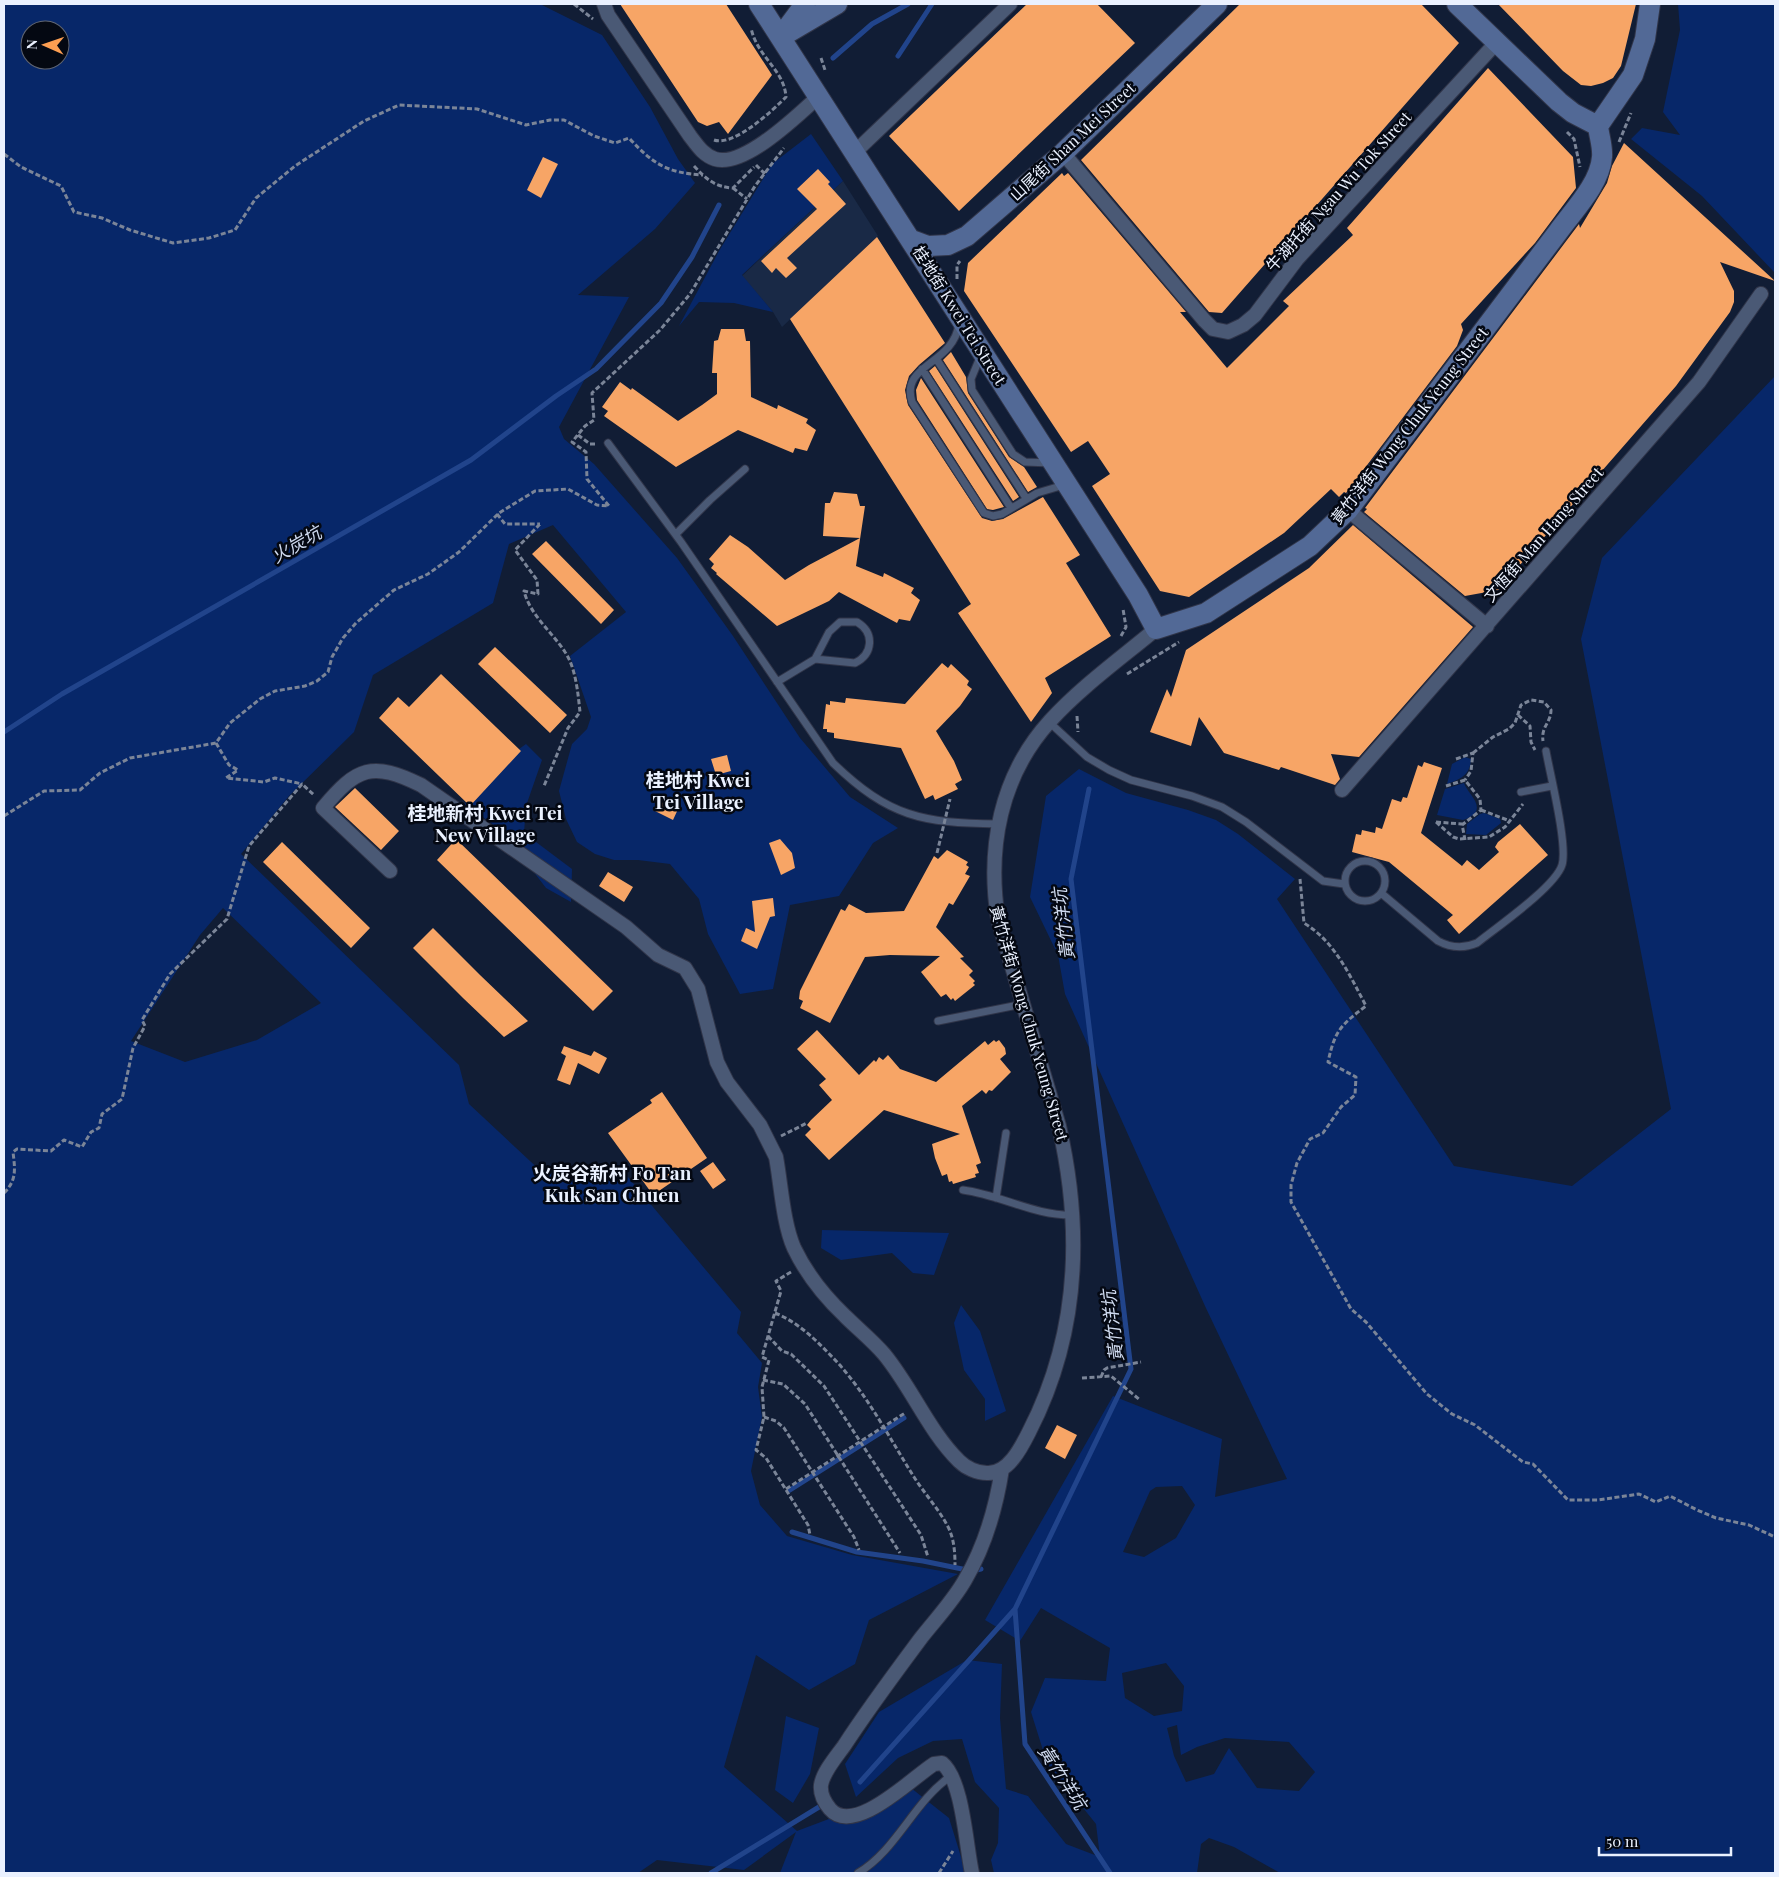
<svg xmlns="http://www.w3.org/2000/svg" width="1779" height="1877" font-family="'Playfair Display','Noto Sans TC',serif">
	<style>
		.built { fill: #192946 }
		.green { fill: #072769; fill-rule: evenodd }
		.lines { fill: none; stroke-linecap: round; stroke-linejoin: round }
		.stream { stroke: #21448b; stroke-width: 5 }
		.building { fill: #f7a566 }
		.lane-casing { stroke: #303549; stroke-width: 9 }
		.street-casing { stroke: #303549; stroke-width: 16 }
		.secondary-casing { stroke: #303549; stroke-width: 22 }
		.path { stroke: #7b8598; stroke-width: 3; stroke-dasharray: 5 2.5; stroke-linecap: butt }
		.lane { stroke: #4a5975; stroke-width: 7 }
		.street { stroke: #4a5975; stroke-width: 14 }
		.secondary { stroke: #526996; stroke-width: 20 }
		.path-bridge { stroke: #7b8598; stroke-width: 3; stroke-dasharray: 5 2.5; stroke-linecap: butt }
		.labels { text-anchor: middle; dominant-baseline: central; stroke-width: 5; stroke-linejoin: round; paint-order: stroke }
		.street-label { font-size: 16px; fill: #eaf1ff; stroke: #040812 }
		.water-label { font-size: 18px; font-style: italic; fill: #ced9ee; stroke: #040812 }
		.quarter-label { font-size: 19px; font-weight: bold; fill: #eaf1ff; stroke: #040812 }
	</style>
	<rect width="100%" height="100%" fill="#111d35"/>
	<path class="built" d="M843,181L878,236L782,327L773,312L742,276Z"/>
	<path class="green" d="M4,4H540L602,35L650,107L678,159L695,183L655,229L578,295L629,297L559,427L564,439L594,464L677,558L733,636L800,738L850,797L898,828L873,843L839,896L790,905L773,989L740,994L708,934L699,899L670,864L638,860H614L595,854L577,842L566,819L559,791L572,744L587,729L591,717L570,656L626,612L553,525L509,544L493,603L373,675L354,732L289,796L241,854L459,1065L469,1104L544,1174L617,1164L741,1312L737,1333L762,1363L758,1387L762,1417L751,1471L760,1505L787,1536L852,1555L958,1574L869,1620L855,1664L809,1690L756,1655L724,1767L797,1831L911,1788L949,1818L966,1873H780L796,1832L744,1870L657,1860L638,1873H4ZM30,30H60V60H30ZM223,908L321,1003L257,1040L185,1062L131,1041L200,935Z
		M1678,4H1775L1774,272L1702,196L1631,139L1642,128L1680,135L1663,112L1680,30Z
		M811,134L843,181L742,275L773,312L734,303L699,302L679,326L719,251L772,164Z
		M1775,376V1873H1280L1234,1847L1209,1838L1201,1844L1197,1873H994L991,1860L998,1843L999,1808L975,1782L962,1739L933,1741L898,1758L856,1797L845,1764L879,1712L967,1660L1002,1664L1000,1718L1006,1789L1028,1796L1066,1844L1100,1857L1096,1824L1047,1763L1031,1712L1045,1678L1106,1681L1110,1648L1041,1608L1020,1641L985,1620L1113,1396L1222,1439L1215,1497L1287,1479L1205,1306L1065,994L1058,955L1030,897L1046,796L1079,769L1126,793L1188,810L1216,820L1238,834L1295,879L1277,899L1454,1166L1572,1186L1671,1109L1581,639L1602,558ZM1182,1486L1195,1505L1176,1538L1144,1557L1123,1552L1150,1491L1156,1487ZM1166,1663L1184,1686L1182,1711L1154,1716L1125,1698L1122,1673ZM1177,1725L1181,1755L1197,1747L1225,1738L1289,1742L1315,1772L1299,1791L1257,1788L1229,1748L1214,1774L1186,1782L1174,1756L1167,1728Z
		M526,744L542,760L526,806L524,833L572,869L571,902L546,888L503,832L476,812L463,806L501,762Z
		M1465,757L1471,759C1470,775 1461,779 1447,784L1452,764Z
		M1464,783C1467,794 1492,810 1463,820L1437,815L1445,789Z
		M1484,813L1500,819L1501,823L1486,835L1466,834L1467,824L1480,814Z
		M822,1230L949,1233L934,1275L913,1273L892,1253L841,1260L821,1248Z
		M961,1305L980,1331L1006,1411L985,1421V1399L964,1370L954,1323Z
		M786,1716L819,1728L810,1774L793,1803L775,1790Z"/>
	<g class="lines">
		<path class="stream" d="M898,56L932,4
			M833,58L872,24L908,4
			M4,732L62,694L471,460L556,396L596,369L661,303L692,257L719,205
			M1089,789L1071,879L1131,1369L1015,1609L1025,1744L1110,1873
			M790,1490L904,1418
			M792,1532L857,1552L923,1561L972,1571L981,1569
			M860,1782L1015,1609
			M711,1873L819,1807"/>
	</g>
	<path class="building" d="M620,4H726L772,75L728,134L719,122L707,126L698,122Z
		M1027,4H1097L1135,43L959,211L889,136Z
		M1240,4H1421L1459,43L1222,313L1209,312L1081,160Z
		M1498,4H1636L1621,66L1613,78L1603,83L1591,86L1581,85L1563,71Z
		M1488,68L1573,157L1576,188L1535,243L1461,324L1463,330L1457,346L1346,493L1344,492L1339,497L1331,489L1284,533L1189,597L1160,591L1092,486L1110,474L1088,441L1071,452L964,291L968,263L1062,173L1064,176L1068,173L1186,312H1180L1227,368L1289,306L1283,301L1353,235L1347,228Z
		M1624,143L1775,281L1720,262L1734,291V302L1730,312L1676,386L1498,590L1465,596L1364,512L1367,509L1365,508L1579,224L1580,228L1607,183L1612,166Z
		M543,157L558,164L541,198L527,190Z
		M818,169L830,182L828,184L846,204L787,258L797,268L786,278L776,268L772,273L761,261L817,209L797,189Z
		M877,237L945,343L919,365L909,376L905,390L908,405L982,518L992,521L1003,519L1043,497L1080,555L1066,563L1111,636L1045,678L1052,693L1031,722L958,613L971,604L790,319Z
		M721,329H744L746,341H750L751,397L777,409L778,405L808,419L806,423L816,430L807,451L795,448L793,453L738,430L676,467L604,416L608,411L602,407L620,382L631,390L632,388L678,421L702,405L717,394V373H712L714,341L718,340Z
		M951,352L966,377L968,393L1009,457L1024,467L1037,487L1028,492L943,360Z
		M935,366L1019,497L1013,501L929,371Z
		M921,378L1004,507L993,510L987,509L917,400L916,390Z
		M834,492L857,494L860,506H865L856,566L883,577L884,573L914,588L911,593L920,600L910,621L899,619L897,623L839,592L829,601L777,626L716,574L717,573L711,568L714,564L709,559L730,535L748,547L785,580L809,565L860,538L823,536L825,503H830Z
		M1353,525L1473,627L1359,757L1331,754L1340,779L1335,785L1281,767L1279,770L1224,753L1199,717L1191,746L1150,732L1167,689L1171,697L1186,650L1309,568Z
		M546,541L614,610L601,624L532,554Z
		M495,647L567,715L550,733L478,664Z
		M942,663L948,668L951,664L969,681L967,685L972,689L960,706L936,731L954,761L962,780L955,784L958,789L935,800L933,795L925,799L901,748L834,738V733L827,732V729H823L826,704L830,705V701L845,703L846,698L905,704Z
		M441,674L521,751L470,806L379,718L398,697L409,707Z
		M727,755L731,771L716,775L711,759Z
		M1424,762L1442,768L1421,833L1462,866L1467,860L1479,870L1499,852L1495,847L1498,842L1520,824L1548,855L1459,934L1447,920L1453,915L1389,862L1352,852L1356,834L1361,835L1362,830L1375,833L1376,827L1382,829L1392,799L1401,802L1403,797L1407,798L1418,765L1422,767Z
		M355,788L399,831L381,850L335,807Z
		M660,797L679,807L673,820L653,810Z
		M456,839L613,991L593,1011L437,860Z
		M780,839L792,853L795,868L781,875L769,843Z
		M282,842L370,928L351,948L263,862Z
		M947,850L968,862L966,865L969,867L965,874L970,876L953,905L949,903L936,927L964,957L960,958L973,971L969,975L975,981L973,983L975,985L955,1001L953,998L951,1000L946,994L941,997L921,972L940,956L890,955L865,957L830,1023L800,1008L803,1001L799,999L800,991L841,909L845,911L849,904L866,913L904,911L934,856L938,859Z
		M608,872L633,887L624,902L599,886Z
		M773,898L775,916L770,917L757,949L741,941L746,928L755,932L752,901Z
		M433,928L480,975L528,1021L504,1037L463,998L413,948Z
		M817,1030L859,1075L874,1060L876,1062L879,1057L883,1060L888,1055L900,1069L936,1082L985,1041L988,1045L994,1040L996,1042L999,1040L1005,1048L1006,1054L1000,1059L1011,1072L992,1091L989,1090L986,1094L982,1090L962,1106L981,1163L976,1165L979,1173L975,1174L976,1177L953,1184L952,1181L949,1182L947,1174L942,1176L935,1158L932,1144L960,1134L884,1110L829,1160L805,1135L811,1129L807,1125L811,1120L832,1100L819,1085L826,1079L797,1049Z
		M564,1046L591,1056L594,1051L607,1058L599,1074L578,1063L570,1085L557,1080L566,1056L561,1053Z
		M662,1092L707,1158L653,1195L608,1133L652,1103L650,1100Z
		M713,1162L726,1180L713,1189L700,1171Z
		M1057,1425L1077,1435L1065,1459L1045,1448Z"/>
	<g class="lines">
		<g class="lane-casing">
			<path id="lane" d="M959,324C953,365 900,364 912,402L984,513L993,516L1002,514L1037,493L1064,485
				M981,355L971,379L972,390L1013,454L1025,462L1051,463
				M937,360L1026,498
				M922,369L1011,508
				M608,443L681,542L833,763C889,817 922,823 998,824
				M676,534L710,500L745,469
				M777,682L815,659L829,632L840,622H857C875,633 873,654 855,663L815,659
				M1049,722L1087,757L1109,770L1131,780L1192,796L1222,807L1246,822L1323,881L1344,884
				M1521,792L1552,786
				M1345 881a20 20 0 1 1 40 0a20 20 0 1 1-40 0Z
				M1381,893L1438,941C1451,948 1463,949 1477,943C1497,927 1555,887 1562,865C1568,845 1550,774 1546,751
				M938,1021L1023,1004
				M963,1190C1001,1195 1035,1216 1073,1215
				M996,1198L1006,1133
				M858,1873C897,1850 914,1801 951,1776"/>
		</g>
		<g class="street-casing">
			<path id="street" d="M604,4L608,15L690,136C697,145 703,155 715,159C744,168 798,115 819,96
				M855,152L1010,4
				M1063,153L1204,320L1213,329L1228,332L1243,325L1255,315L1297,259L1496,43
				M1348,510L1487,626
				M1342,790L1699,382L1761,294
				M390,871L323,808C357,767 372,761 421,785L626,927L658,955L685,968L698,989L717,1062L727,1082L760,1125L776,1157C781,1184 783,1223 794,1248C806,1273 825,1297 845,1316C858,1329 872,1340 884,1354C912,1388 928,1430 959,1461C966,1468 977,1473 987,1473C1008,1474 1021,1448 1029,1432C1079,1335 1083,1231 1059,1126L998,919C987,848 1000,776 1050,721C1081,687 1120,659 1156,629
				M972,1873C966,1847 963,1780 942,1763L934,1764C913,1777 854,1837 830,1809C825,1803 820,1794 821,1785C823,1772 836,1757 844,1746C868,1709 895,1673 921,1638C936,1619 953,1601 965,1580C985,1546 996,1508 1002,1469"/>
		</g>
		<g class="secondary-casing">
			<path id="secondary" d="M759,4L1138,595L1156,629L1206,613L1310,546L1348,510L1558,232C1573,211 1600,184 1602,157C1603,147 1599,136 1598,126
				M1457,4L1559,102L1573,113L1598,126
				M785,31L805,4
				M781,37L837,4
				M1598,126L1633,75L1645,39L1650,4
				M912,240L928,246L948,245L967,236L1063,153L1217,4"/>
		</g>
		<path class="path" d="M574,4L593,19
			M821,58L825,70
			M1567,132L1574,139L1580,167
			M714,140C734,147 773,110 786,97C784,69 757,57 751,28
			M1619,142L1631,113
			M4,154L21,167L61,186L74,212L102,218L130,230L173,243L209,238L235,230L256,198L295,166L364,121L399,105L477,109L526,125L550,120H564L594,136L615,143L629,138C653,164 667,173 703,175
			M756,165L765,174
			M694,166C706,179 715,187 733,188L754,167
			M733,188L747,199
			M957,279V265L960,261
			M578,435L590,444H597
			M497,514L505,524H540
			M540,524L515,550L537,580L538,594L524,591C530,615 552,632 565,652C576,668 578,694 580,712L568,728L544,786
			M1121,636L1126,627L1123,609
			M1127,674L1179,642
			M1518,715L1530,726L1531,742L1535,750
			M1077,716L1078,732
			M216,743L229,765L238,770L226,778L264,782L275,778L302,784
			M1473,753L1493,737L1509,729L1515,723L1521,705L1531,700L1544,702L1551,710C1551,723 1541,726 1543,741
			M1456,759L1473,753L1471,771L1465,780
			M1446,786L1465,780L1480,799L1481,810L1462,825
			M1481,810L1510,821
			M4,816L44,791L80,790L100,773L130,758L216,743L230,723L260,699L275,691L305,686L317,681L328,672L332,657L343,638L356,623L394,590L428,574L459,552L499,513L535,491L568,489L597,505L609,506L587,479L586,452L572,442L585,426L594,420L592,393L660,330L690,294L755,186L784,148
			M1436,822L1453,837L1459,839L1489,837L1505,827L1523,804
			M1436,822L1462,824L1465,840
			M1300,879L1304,923C1335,942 1349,974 1366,1006C1341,1025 1335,1030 1328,1062L1356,1077L1355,1095L1341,1107L1323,1133L1310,1139L1297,1163L1291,1185V1202L1351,1309L1366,1322L1427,1394L1452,1414L1475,1425L1523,1462L1533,1464L1568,1500H1598L1639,1494L1656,1502L1670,1496L1697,1510L1716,1518L1749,1525L1775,1537
			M781,1136L807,1123
			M4,1193C17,1180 15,1169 13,1152L17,1149L51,1151L64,1140L82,1147L91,1132L99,1128L102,1114L122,1099L133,1048L145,1026L142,1020L170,974L227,919L249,846L302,784L314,795
			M791,1272L776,1281L781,1291L762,1357L769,1360L762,1387L764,1417L756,1450L766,1458L808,1525L810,1535
			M775,1313C800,1323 819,1343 837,1362C868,1396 890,1439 914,1477C924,1493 938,1508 947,1525C954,1537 955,1552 955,1565
			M768,1336L782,1351L791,1354L824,1386L921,1535L928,1557
			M1101,1377L1104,1370L1107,1368L1141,1362
			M1082,1378L1111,1376L1140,1400
			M763,1380L783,1384L805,1404L900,1553
			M764,1417L776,1421L784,1428L854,1537L859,1550
			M786,1489L905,1413
			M939,1873L953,1851"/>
		<use href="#lane" class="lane"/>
		<use href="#street" class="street"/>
		<use href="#secondary" class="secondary"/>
		<path class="path-bridge" d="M937,853L950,799"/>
	</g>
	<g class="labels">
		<g class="street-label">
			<text transform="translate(1072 141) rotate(-43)">山尾街 Shan Mei Street</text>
			<text transform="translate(1338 191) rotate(-48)">牛湖托街 Ngau Wu Tok Street</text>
			<text transform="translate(960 315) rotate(58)">桂地街 Kwei Tei Street</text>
			<text transform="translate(1409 425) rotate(-52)">黃竹洋街 Wong Chuk Yeung Street</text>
			<text transform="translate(1543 534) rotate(-49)">文恆街 Man Hang Street</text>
			<text transform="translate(1030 1023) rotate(74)">黃竹洋街 Wong Chuk Yeung Street</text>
		</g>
		<g class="water-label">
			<text transform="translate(296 544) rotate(-30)">火炭坑</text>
			<text transform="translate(1063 924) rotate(-97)">黃竹洋坑</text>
			<text transform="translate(1112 1326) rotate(-97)">黃竹洋坑</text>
			<text transform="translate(1063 1777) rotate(57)">黃竹洋坑</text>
		</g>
		<g class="quarter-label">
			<text x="698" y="779">桂地村 Kwei<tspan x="698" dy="22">Tei Village</tspan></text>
			<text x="485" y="812">桂地新村 Kwei Tei<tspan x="485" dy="22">New Village</tspan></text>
			<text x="612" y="1172">火炭谷新村 Fo Tan<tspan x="612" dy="22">Kuk San Chuen</tspan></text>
		</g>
	</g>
	<rect width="1779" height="1877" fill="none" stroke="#eaf1ff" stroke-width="10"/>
	<g transform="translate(45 45) rotate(272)"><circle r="24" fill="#040812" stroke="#606571"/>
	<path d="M0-4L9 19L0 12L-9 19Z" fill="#fc9e52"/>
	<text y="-8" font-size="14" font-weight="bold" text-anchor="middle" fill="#eaf1ff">N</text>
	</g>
	<path d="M1599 1847v8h132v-8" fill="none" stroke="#eaf1ff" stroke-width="2.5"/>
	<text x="1606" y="1847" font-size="15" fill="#eaf1ff" stroke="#040812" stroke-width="4" paint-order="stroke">50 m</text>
</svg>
